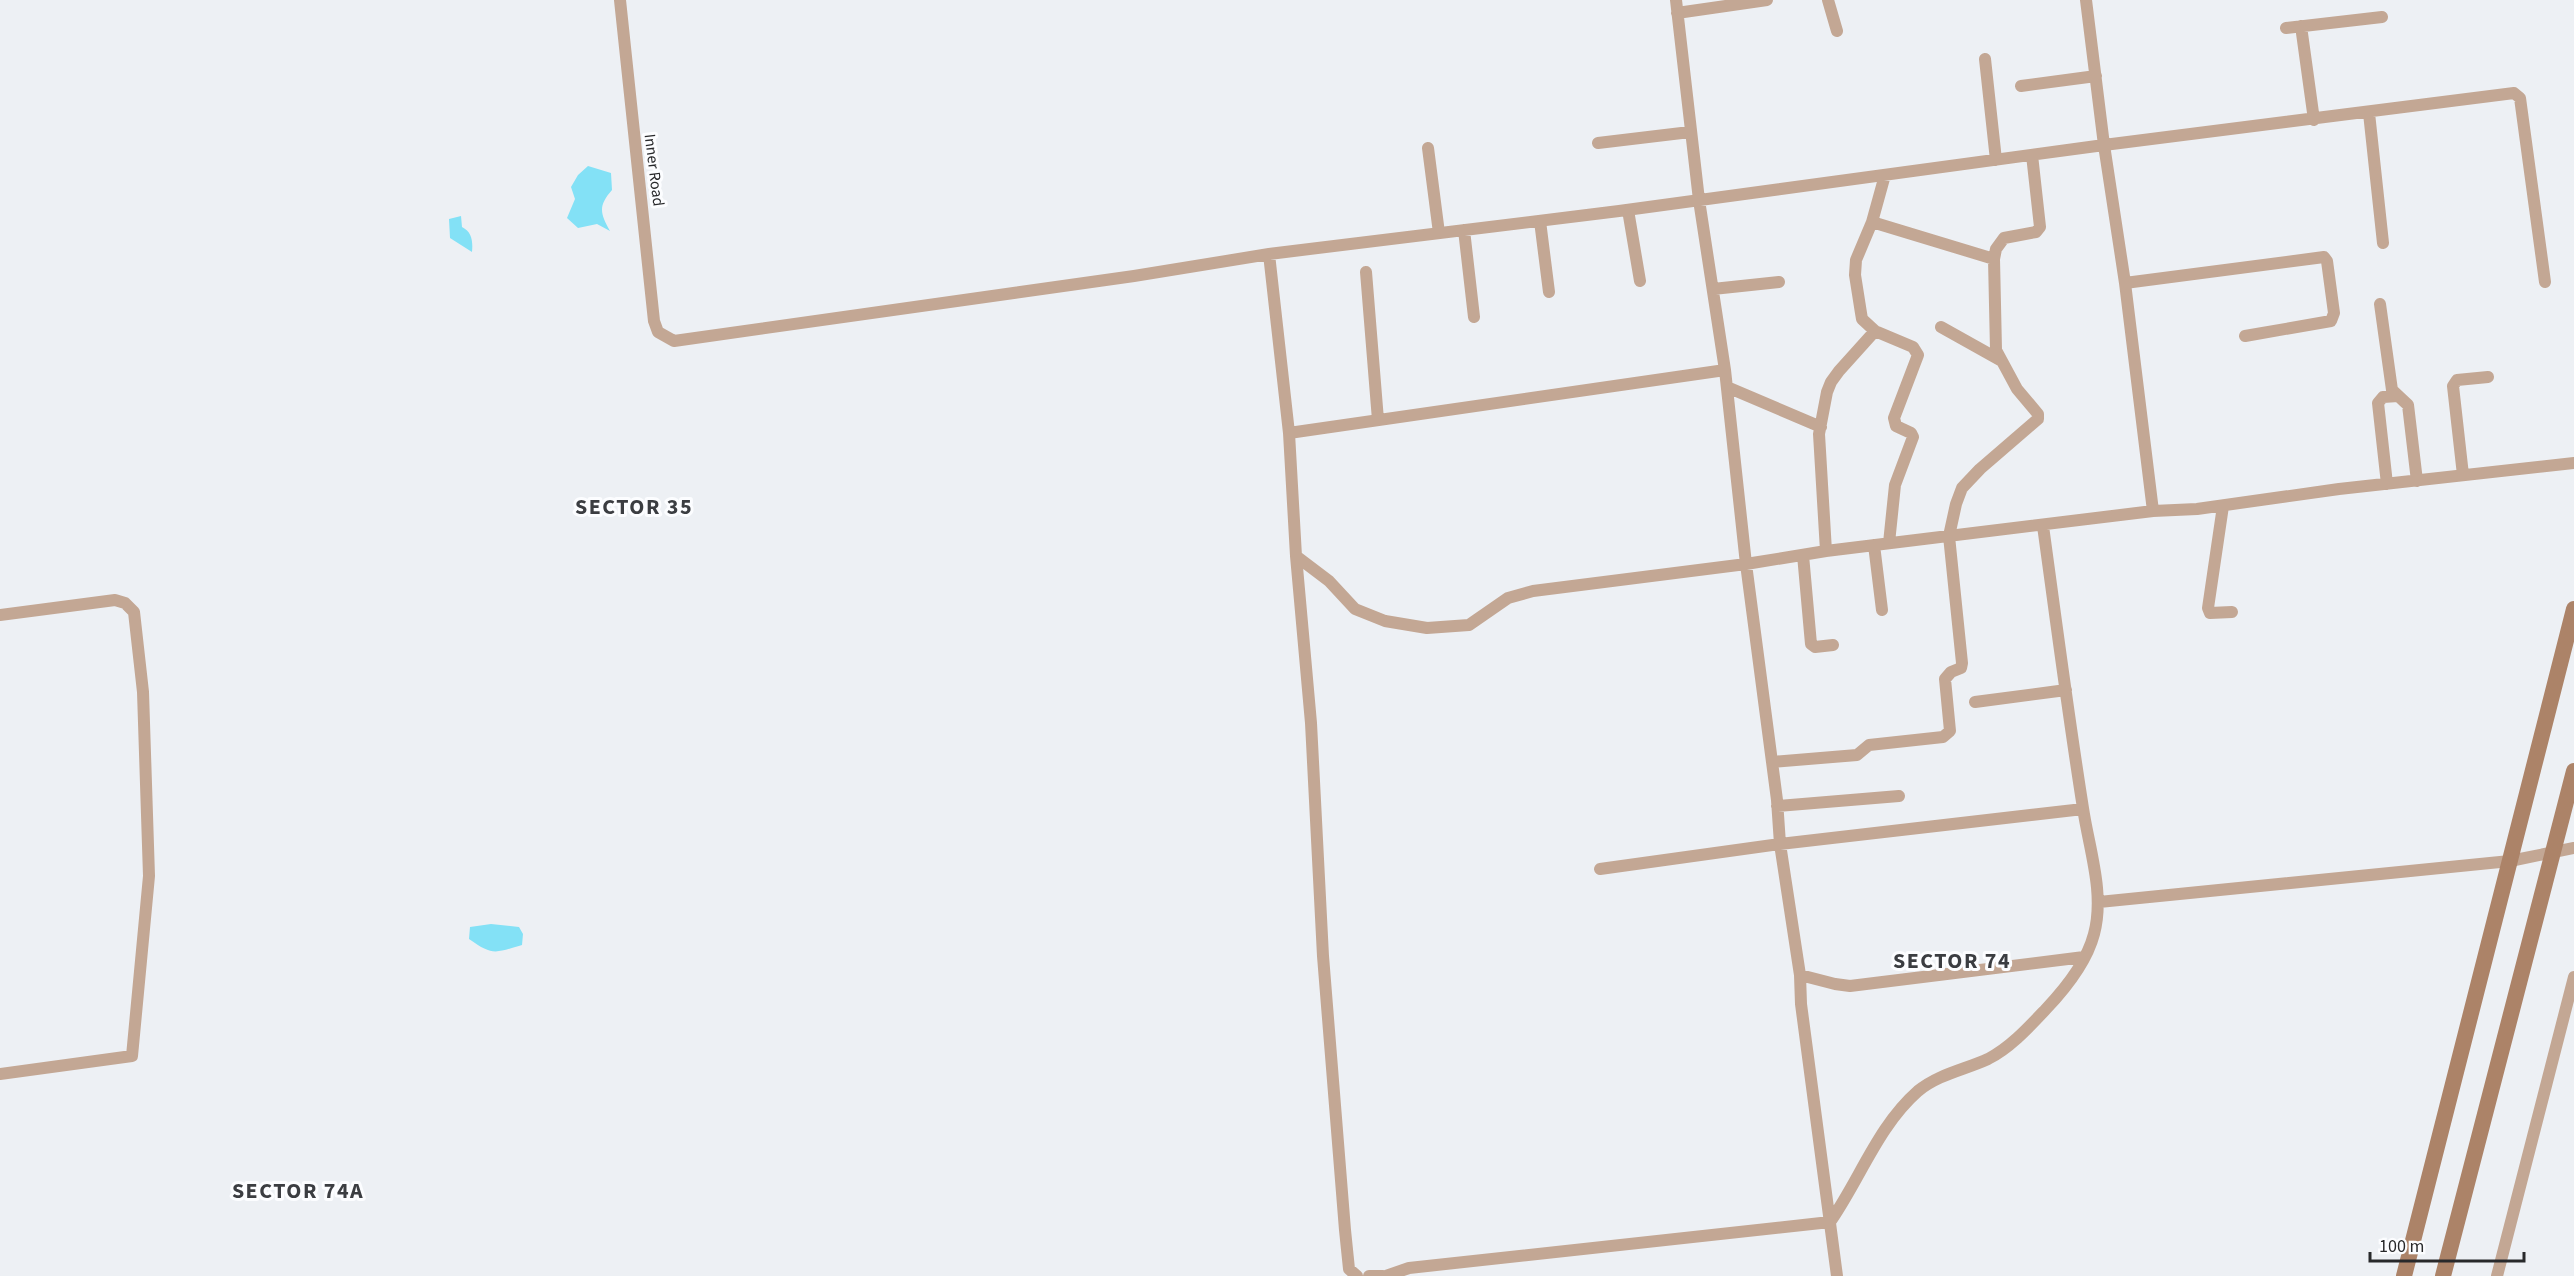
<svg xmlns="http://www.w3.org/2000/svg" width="2574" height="1276" font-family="'Source Sans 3',sans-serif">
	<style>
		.water { fill: #83e1f6 }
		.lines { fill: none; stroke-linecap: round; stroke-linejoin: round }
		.street { stroke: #c3a794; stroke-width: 12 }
		.secondary { stroke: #ac8368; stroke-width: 16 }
		.labels { text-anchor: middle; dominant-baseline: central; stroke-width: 6; stroke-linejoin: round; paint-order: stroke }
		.street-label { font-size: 16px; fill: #28292b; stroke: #fcfdff }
		.district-label { font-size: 22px; font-weight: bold; letter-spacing: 1.5px; fill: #3b3d41; stroke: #fcfdff }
	</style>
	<rect width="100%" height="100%" fill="#edf0f4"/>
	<path class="water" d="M588,166L611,173L612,190C598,206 600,213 610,231L597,224L578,228L567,218L575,199L571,187L578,175Z
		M461,216L462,227C472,232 473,241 472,252L450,238L449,219Z
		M491,924L519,927L523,934L522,945C495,953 493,956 469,939L470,927Z"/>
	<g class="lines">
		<path class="street" d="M620,0L654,321L658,332L674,341L1134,276L1269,254L1619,211L2104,145L2514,93L2520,98L2545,282
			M1676,0L1699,200L1725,370L1746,564L1777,800L1780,844L1800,975L1801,1004L1837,1276
			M1828,0L1837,31
			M2086,0L2104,145L2125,283L2153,511
			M1677,13L1767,0
			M2301,26L2314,120
			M2286,28L2382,17
			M1985,59L1996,160
			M2021,86L2096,76
			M2369,113L2383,243
			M1598,143L1690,132
			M1428,148L1439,233
			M1628,210L1640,281
			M1540,221L1549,292
			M1872,222L1994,259
			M1464,230L1474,317
			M1269,254L1289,433L1296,556L1311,723L1323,956L1345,1230L1349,1269L1357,1276
			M1366,272L1378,420
			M2125,283L2324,257L2327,261L2334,313L2331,321L2245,336
			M1713,289L1779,282
			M2380,304L2392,390L2408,405L2417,481
			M1941,327L2000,360
			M1875,331L1913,347L1918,355L1894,418L1896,426L1911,433L1913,437L1895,485L1889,543
			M1727,387L1821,427
			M1289,433L1725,370
			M2463,475L2453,386L2457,380L2488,377
			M2387,484L2378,403L2383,397L2398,396
			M2223,506L2208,608L2210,613L2232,612
			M1874,545L1882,610
			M1826,551L1819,434L1827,392L1831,382L1839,371L1875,331L1862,319L1861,313L1855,275L1856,260L1872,222L1885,175
			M1803,555L1811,644L1815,647L1833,645
			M1296,556L1329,581L1355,609L1385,621L1427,628L1469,625L1508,598L1533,591L1746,564L1826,551L2153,511L2197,509L2339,489L2574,463
			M0,615L115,600L125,603L134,612L143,692L149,876L132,1056L0,1074
			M1975,702L2066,690
			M1772,762L1857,755L1869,745L1943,737L1950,731L1945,679L1951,672L1961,668L1962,663L1949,536L1956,504L1962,488L1980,469L2038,419V414L2017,389L1996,350L1994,259L1996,249L2004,238L2036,232L2040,227L2032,155
			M1777,806L1899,796
			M1600,869L1780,844L2083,809
			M2099,902L2510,861L2574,848
			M1800,975L1835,984L1850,986L2084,957
			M1369,1276H1383
			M1386,1276L1409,1268L1830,1222C1860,1179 1878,1126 1918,1091C1939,1074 1964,1070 1988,1059C2010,1048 2029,1027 2046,1009C2065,989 2087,961 2094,934C2105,893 2089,849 2083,808C2068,714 2056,620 2043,526
			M2497,1276L2574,977"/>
		<path class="secondary" d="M2404,1276L2574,609
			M2443,1276L2574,771"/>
	</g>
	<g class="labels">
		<g class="street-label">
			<text transform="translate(654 170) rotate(83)">Inner Road</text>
		</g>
		<g class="district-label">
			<text x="634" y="507">SECTOR 35</text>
			<text x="1952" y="961">SECTOR 74</text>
			<text x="298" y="1191">SECTOR 74A</text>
		</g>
	</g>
	<path d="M2370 1252v9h154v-9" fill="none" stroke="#28292b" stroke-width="3"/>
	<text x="2379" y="1252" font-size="18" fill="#28292b" stroke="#fcfdff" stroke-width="4.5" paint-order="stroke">100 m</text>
</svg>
